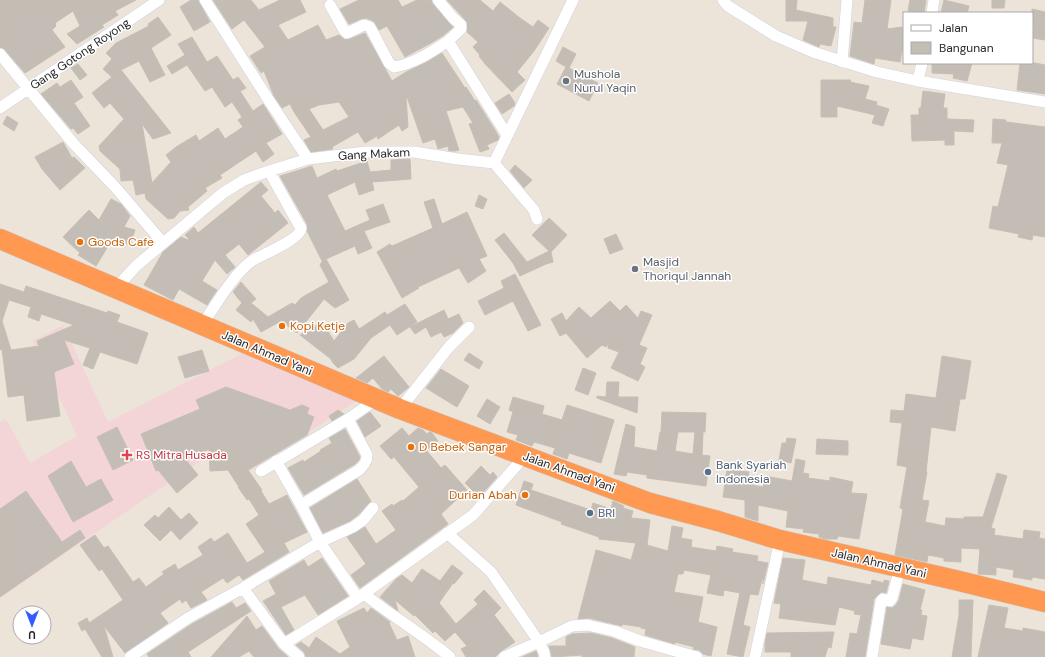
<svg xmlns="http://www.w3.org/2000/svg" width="1045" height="657" font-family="'DM Sans',sans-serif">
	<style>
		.medical { fill: #f4d5d7 }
		.building { fill: #c3bdb6; stroke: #c7bfb3; fill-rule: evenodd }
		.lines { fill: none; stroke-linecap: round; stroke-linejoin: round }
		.street-casing { stroke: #ced2e3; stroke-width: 12 }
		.highway-casing { stroke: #c7c7c7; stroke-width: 21 }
		.street { stroke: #fff; stroke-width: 11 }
		.highway { stroke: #ff9951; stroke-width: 20 }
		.worship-dot { fill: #6b7280; stroke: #fff; stroke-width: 1.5 }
		.food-dot { fill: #e8710a; stroke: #fff; stroke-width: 1.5 }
		.health-dot { fill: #e0444e; stroke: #fff; stroke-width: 1.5 }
		.service-dot { fill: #5c6f8a; stroke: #fff; stroke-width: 1.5 }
		.labels { text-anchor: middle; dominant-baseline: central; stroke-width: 3; stroke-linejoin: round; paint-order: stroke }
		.street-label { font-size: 12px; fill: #282828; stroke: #fff }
		.worship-label { font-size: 12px; fill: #5b616d; stroke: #fff; text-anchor: start }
		.food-label { font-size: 12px; fill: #c56008; stroke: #fff; text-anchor: start }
		.health-label { font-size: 12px; fill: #be3a42; stroke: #fff; text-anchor: start }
		.service-label { font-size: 12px; fill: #4e5e75; stroke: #fff; text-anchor: start }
	</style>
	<rect width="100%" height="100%" fill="#ece3d9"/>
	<path class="medical" d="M63,325L108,422L247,351L358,400L245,474L221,447L0,598V422L6,419L30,463L77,436L33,341Z"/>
	<path class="building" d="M0,0H136L115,11L118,15L102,25L104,27L77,44L67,34L80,26L73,11L55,23L56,26L52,30L65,47L25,73L5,50L0,47Z
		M191,0H198L210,22L194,31L180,7Z
		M213,0H251L259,10L280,0H300L306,12L278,25L288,40L318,25L326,40L339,35L345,40L350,39L365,33L392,81L406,72L425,63L442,53L465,88L466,87L475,101L476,100L495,130L499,137L498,140L487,145L489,149L480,152L469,124L473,123L463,107L446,111L459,150L455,151H449L448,146L438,149L435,139L423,143L407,97H406L408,127L402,131L399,125L378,139L377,136L365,143L358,132L332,147L333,149L311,152L304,140L311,137L294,112L290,104L282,108L274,96L264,71L261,73L250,56L265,47L244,20L232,29ZM339,102L349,117L323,130L309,109L319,105Z
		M359,0H398L402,7L417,0H431L433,4L453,27L444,35L431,43L405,57L387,26L379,30L373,21L366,18L361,19L349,24L340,9Z
		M447,0H480L493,11L500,2L520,18L533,27L538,20L549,28L534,51L517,72L525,80L512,92L486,65L479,56L480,55L473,47L478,42L467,32V22Z
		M786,0H797L796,10L833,18V27H836L831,46L820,44L819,47L803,40L808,21H786Z
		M865,0H891L887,29L902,27L904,41L900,62L875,58L874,64L850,56L854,22L862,23Z
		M910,0H926L924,13L908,11Z
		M944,0L969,6L967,13H941Z
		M992,0H1005L1004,8H992Z
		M1032,9L1045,12V40L1032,38L1034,24H1032Z
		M158,17L171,35L151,48L165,75L150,82L139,61L121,70L171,133L153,139L142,124L152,183L171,162L166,155L176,147L196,135L199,141L218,128L225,139L243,127L238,120L242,117L232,102L225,107L212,87L205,91L187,65L172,74L167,66L185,55L178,44L192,37L207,62L217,56L233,80L238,77L246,88L240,91L253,111L263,104L282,134L266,143L274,154L263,162L256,151L220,175L222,178L205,188L207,191L188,207L189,210L180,211L174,218L168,219L146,199L145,193L136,195L133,180L121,181L120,169L100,151L99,146L124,119L110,103L104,108L92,93L112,77L103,69L112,59L106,53L116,43L149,26L148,24Z
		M563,47L576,54L569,68L598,83L589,101L557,84L566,67L568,68L556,61Z
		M932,63H972L967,81L953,78L954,74L932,73Z
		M1020,63H1035L1045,65V94L1017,90Z
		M78,64L87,75L80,80L71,68Z
		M71,80L83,97L74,103L90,126L78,134L73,128L71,129L41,94L57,83L60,87Z
		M821,80H851L850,82L869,86L865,99L877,102L876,105L889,109L883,126L872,123L875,115L837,106V117H821Z
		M923,91L945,94L943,108H947V119L974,120L973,132L954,131V145H945V140L912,141L911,115H919V108H921Z
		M509,94L515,103L514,106L502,114L495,103Z
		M7,116L18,123L14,131L3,124Z
		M993,119L1006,120V122L1045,127V237L1033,235L1032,240L1018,237L1019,234L989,228L993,206L998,207L1008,165L997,163L1002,143H992Z
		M63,142L72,158L74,157L85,168L60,190L42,169L35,157Z
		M410,159L411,179L372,182L374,190L359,195L355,182L327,195L345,231L370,220L366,210L383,204L390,222L364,231L372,248L358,254L355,246L326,259L349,300L335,308L324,299L297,333L281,321L261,332L253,319L251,322L236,310L242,303L233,292L241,282L256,299L251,303L268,317L292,303L295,305L301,298L329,282L320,265L323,260L322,261L307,231V224L280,176L312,166L317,178L336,169L337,171L367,161L370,172L391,170V160Z
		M515,165L532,180L524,188L510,171Z
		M261,182L268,190L261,196L275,213L278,210L288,223L248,255L239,244L225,255L235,267L227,274L215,260L202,281L217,290L207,305L179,289L173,300L144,285L163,252L181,237L188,240L189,239L185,235L194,227L198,233Z
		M479,195L487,199L483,209L475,206Z
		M111,199L121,204L130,216L124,227L135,230L130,245L117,241L114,245L110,243L96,266L78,255L80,253L63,237L89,210L99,220Z
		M434,199L442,224L467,212L487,256L479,259L486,271L468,283L459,268L418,287L419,288L402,298L377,252L390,244L392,246L433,228L424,202Z
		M549,218L567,235L551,252L553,262L546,264L520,276L513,263L495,240L504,233L527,262L549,251L532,235Z
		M616,234L623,249L610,254L604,239Z
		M515,274L541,325L528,331L513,301L485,315L478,301L504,288L501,281Z
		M0,284L24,292L26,286L107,313L108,311L120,315L117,322L148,333L137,364L100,352L93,369L83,365L90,348L64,340L74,364L54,372L60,416L27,421L24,395L8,397L2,349L0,350ZM9,300L31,307L28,317L39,321L41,314L74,325L37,341L39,346L11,350L2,321Z
		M610,301L620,311L626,305L638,318L641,311L652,315L639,345L647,348L640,364L645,367L638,381L611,368L619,352L608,348V343L606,347L602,345L587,358L566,333L560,336L551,319L562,313L566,321L579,307L591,318Z
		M405,304L417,322L397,335L390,325L371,338L354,359L338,368L333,363L331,359L300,335L322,322L334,341L348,323L354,320L359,329L385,312L387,315Z
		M444,310L448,319L459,314L463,323L453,333L444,337L441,332L431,337L426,327L415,334L410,327Z
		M202,350L209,371L185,378L178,357Z
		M469,353L483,362L479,369L464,360Z
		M384,356L409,387L398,396L391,389L388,392L382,389L373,378L367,383L356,378Z
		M942,356L971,361L965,399H960L955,431L931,427L926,472H927L922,500L929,501L925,522L945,526L946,518L964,519V517H983L997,473L1007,476L991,528L995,529L994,535L1023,539L1024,530L1040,532L1039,538L1045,539V579L1032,577V580L1013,577L1014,570L996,567V575L978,574L980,549L961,548V562L944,561V558L928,555L927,562L895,555L903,509L900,508L907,467L897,465L902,423L890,422L891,410L904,411L906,394L936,398Z
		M583,368L596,373L588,395L575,390Z
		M441,369L469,386L457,407L426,388Z
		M607,382H619L618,397H638L637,413L597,398V396L606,397Z
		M226,387L290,410L302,405L309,408L307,414L314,417L307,435L248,470L262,490L261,491L269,504L287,495L307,532L284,543L289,552L243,580L239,575L227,583L223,578L201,592L207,600L191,608L186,600L182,603L180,599L160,613L168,623L125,653L104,626L113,657H102L85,629L82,631L78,623L87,618L89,623L123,600L102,569L99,571L80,545L95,535L104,548L108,546L133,582L139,578L146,587L164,574L162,572L175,564L178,570L203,555L198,547L211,538L214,542L228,533L247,563L265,552L246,524L259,515L249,499L247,500L238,487H239L228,470L210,471L209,449L185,459L198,475L177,493L158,470L156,471L141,434L200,409L196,400Z
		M513,397L544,406L542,414L562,420L567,405L614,420L601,463L569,453L567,459L553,454L555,448L534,442L532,446L516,440L518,435L507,432L513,412L509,410Z
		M487,399L500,407L490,424L477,416Z
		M338,410L344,414L332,421L329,416Z
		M370,412L381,426L365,437L357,421Z
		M662,412L706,413L705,432H703L702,455L710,456L706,486L647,478V475L627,472L626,476L614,474L626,424L635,427L634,447L657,451L660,432H661ZM678,432H695L693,454L675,451Z
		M117,427L133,460L113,470L97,437Z
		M402,428L409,436L418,428L423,430L427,434L429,432L432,433L438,441L426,450L441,468L445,465L467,490L441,514L448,524L360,588L351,575L366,564L347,537L365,527L376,544L396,530L382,511L392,504L393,506L402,500L403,501L419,487L394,457L391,459L380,446Z
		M345,429L360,457L359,460L355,464L304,495L288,468L303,460L304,462L321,451L320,450L332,443L329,438Z
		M787,438L796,439L791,463L779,460L782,443H786Z
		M817,439L848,441V455L816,454Z
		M796,459L805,461L803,473L809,474L808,478L830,481V477L853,482L851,493L867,494L859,539L838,536L837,539H825L819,537V534L803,532L804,529L786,527L788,511L758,505V521L745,517V500L723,497L727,469L749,472L747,484L763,487L765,476L792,481Z
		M71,461L86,487L101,479L113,500L73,522L48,476Z
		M481,466L490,475L493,472L497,477L482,494L479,491L476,494L465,483Z
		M357,479L371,501L358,515L350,521L323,533L310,508Z
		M524,481L533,484L531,490L591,510L593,503L611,509L613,501L624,506L623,508L633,511L631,518L650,520L647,545L668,551L672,526L683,528L681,538L692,540L691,547L716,551L717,546L733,549L732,552L758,556L757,561L768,563L763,584V579H762L758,595L750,594L743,625L750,627L743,657L727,654L740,593L724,590L723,596L707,593L711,575L684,570L683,574H678L674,592L703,597L698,622L717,627L711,656L703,654L699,650L693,649L694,647L675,642V644L645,635L646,629L641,628V627L622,624V626L589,618L578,619L596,550L631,560L636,543L599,539V537L561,524L562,522L516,505Z
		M26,491L62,542L80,530L85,538L0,597V509Z
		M169,507L181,520L189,513L198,523L180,540L171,530L160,541L144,525L155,515L158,518Z
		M322,558L348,596L318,615L305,595L281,607L294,630L286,635L263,601L276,594L269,581L304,560L308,567Z
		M783,558L805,560L802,580L827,585L828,577L871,585L872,580L884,583V580L889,581L886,593L881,592L874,599L865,657H846L850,633L857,634L861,615L854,614L855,611L839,607L835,625L779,618L781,604L774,603Z
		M452,565L463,573L454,584L453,583L439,603L456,624L478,604L474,600L484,590L501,608L494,615L515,642L501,651L495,657H466L461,649L467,646L455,632L445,641L435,631L433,633L415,615L414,616L395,600L398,611L380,597L396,579L402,575L412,583L422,569L440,581Z
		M903,584L925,590L920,610H922L921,615L927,616L923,640L912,638L910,649L881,644L887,607L892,608L896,605L899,600Z
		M959,600H973L971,657H952L959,615Z
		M232,602L236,608L245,603L251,611L188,652L191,657H149L147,654L192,624Z
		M989,605L1008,608L1004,628L1023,631V628L1045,632V657H978Z
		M364,608L367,613L371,608L390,622L389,623L397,640L408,636L415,657H306L304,652L296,645L301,642L309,648L316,637L340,654L350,647L337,621Z
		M247,616L256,630L262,626L278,648L288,657H254L249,651L239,657H211Z
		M834,632L831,648L828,647L825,657H791V652H765V643L767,633Z
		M591,633L612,638L635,647L634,657H582V655L552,657L549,646H566V637L572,634Z
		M536,651L538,657H522Z"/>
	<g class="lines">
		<g class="street-casing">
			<path id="street" d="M205,0L268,99L308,159
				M438,0L453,18L461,25V29L448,41L507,135
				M723,0L728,6L776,36L813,52L877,72L918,81L1045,102
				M330,5L344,30L347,33L364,25L370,27L389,63L394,67C414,64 431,52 448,41
				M932,13L934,0
				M0,54L73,143L116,188L163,243
				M842,62L847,0
				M918,81L922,63
				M0,108L159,0
				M494,163L534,210L537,219
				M115,289L136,266L223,193L244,180L269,171L308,159L366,152H414L458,159L494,163L573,0
				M202,325C215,306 234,273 253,260C262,255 301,239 301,228C301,226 299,225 298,223L269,171
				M400,409L449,347L469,327
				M276,461L301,505L320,542L358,598
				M261,471L348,419L377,399
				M301,505L359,470C364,465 367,462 367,455L348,419
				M447,533L491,572L539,642L544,652L545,657
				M243,588L284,644L299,657
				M364,594C392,616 422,634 450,657
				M284,644L358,598L473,515L525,456
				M130,657L188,618L243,588L320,542L353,527L363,520L373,508
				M504,657L539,642L572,626L587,625L614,631L640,641L697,657
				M755,657L780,540
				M872,657L881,601L883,599L890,601L892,598L900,568"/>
		</g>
		<g class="highway-casing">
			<path id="highway" d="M0,239L400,409L650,503L718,521L780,540L955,580L1045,602"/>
		</g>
		<use href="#street" class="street"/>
		<use href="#highway" class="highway"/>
	</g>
	<g class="worship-dot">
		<circle cx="566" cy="81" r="4"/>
		<circle cx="635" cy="269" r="4"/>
	</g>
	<g class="food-dot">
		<circle cx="80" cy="242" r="4"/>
		<circle cx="282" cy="326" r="4"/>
		<circle cx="411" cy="447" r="4"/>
		<circle cx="525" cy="495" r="4"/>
	</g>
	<path class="health-dot" d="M125 449h4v4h4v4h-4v4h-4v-4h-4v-4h4z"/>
	<g class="service-dot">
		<circle cx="708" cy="472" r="4"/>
		<circle cx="590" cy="513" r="4"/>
	</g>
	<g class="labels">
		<g class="street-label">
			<text transform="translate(80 54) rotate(-34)">Gang Gotong Royong</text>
			<text transform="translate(374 154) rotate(-3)">Gang Makam</text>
			<text transform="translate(267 353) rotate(23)">Jalan Ahmad Yani</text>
			<text transform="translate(569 472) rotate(20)">Jalan Ahmad Yani</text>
			<text transform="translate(879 563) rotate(13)">Jalan Ahmad Yani</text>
		</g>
		<g class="worship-label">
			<text x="574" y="74">Mushola<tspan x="574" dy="14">Nurul Yaqin</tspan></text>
			<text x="643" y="262">Masjid<tspan x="643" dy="14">Thoriqul Jannah</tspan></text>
		</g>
		<g class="food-label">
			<text x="88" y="242">Goods Cafe</text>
			<text x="290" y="326">Kopi Ketje</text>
			<text x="419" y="447">D Bebek Sangar</text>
			<text x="517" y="495" text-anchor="end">Durian Abah</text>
		</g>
		<g class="health-label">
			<text x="136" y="455">RS Mitra Husada</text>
		</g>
		<g class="service-label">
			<text x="716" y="465">Bank Syariah<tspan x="716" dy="14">Indonesia</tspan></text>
			<text x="598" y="513">BRI</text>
		</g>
	</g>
	<rect x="903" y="12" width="130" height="52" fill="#ffffff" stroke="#a9a9a9"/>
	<rect x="911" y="25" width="20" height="6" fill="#ffffff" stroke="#a9a9a9"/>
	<text x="939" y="32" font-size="12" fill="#282828">Jalan</text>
	<rect x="911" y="42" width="20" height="12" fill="#c3bdb6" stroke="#a9a9a9"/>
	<text x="939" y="52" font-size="12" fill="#282828">Bangunan</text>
	<g transform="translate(32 625) rotate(180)"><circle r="19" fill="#ffffff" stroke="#a9a9a9"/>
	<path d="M0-3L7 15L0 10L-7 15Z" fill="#335cff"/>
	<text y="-6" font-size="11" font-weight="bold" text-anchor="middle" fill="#282828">U</text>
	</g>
</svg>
